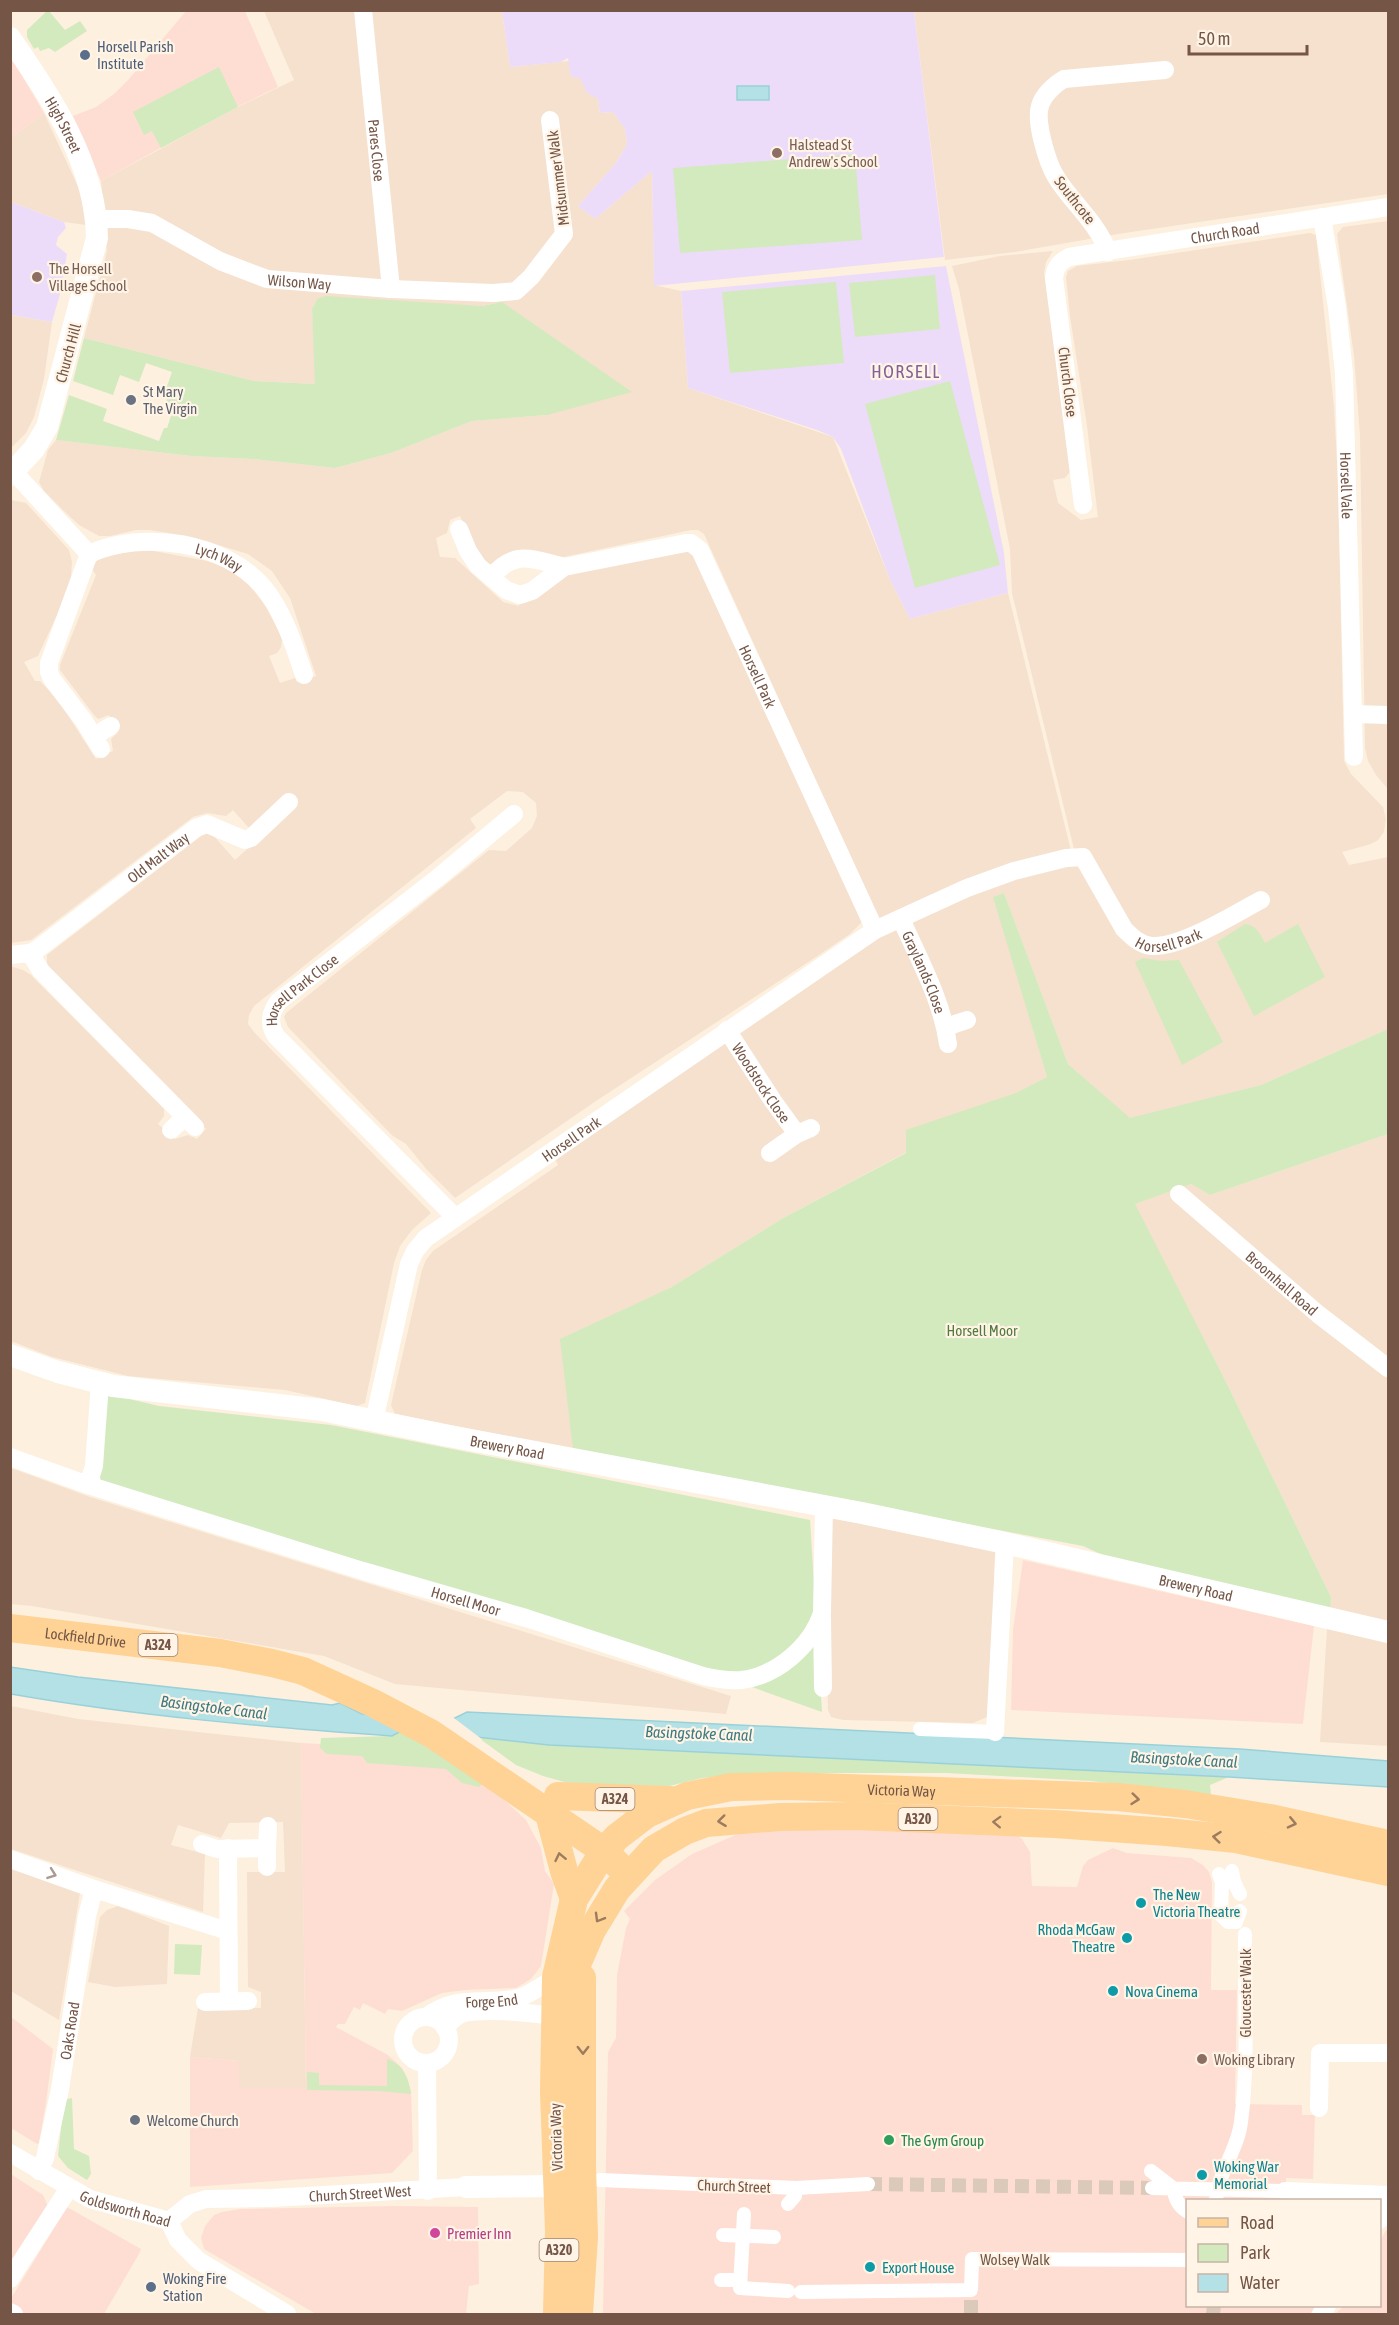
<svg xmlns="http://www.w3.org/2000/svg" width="1399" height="2325" font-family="'Asap Condensed',sans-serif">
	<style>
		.residential { fill: #f5e1cd }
		.commercial { fill: #feded2 }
		.education { fill: #eddcf9 }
		.green { fill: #d2eabe }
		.water { fill: #b4e1e6; stroke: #9ad1d9; stroke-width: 1.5 }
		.pier { fill: #fdf0df }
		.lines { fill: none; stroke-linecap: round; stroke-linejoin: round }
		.pedestrian-tunnel { stroke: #dbc9b9; stroke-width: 14; stroke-dasharray: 14 7; stroke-linecap: butt }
		.pedestrian { stroke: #fff; stroke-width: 14 }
		.minor { stroke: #fff; stroke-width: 18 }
		.tertiary { stroke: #fff; stroke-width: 22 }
		.primary { stroke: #fed395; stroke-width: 28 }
		.oneway { stroke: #9d7b5e }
		.oneway2 { stroke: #ac9990 }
		.service-dot { fill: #5c6f8a; stroke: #fff4e6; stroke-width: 2 }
		.education-dot { fill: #8d6e63; stroke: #fff4e6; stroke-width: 2 }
		.worship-dot { fill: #6b7280; stroke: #fff4e6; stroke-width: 2 }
		.culture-dot { fill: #0f9aa8; stroke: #fff4e6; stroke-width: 2 }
		.leisure-dot { fill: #2e9e5b; stroke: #fff4e6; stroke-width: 2 }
		.hotel-dot { fill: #d1479c; stroke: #fff4e6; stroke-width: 2 }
		.labels { text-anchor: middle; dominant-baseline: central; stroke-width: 4.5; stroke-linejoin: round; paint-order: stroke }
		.shield { fill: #fff4e6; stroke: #9e8576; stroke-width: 1.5 }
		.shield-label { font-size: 14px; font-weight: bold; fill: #745546 }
		.service-label { font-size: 15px; fill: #4e5e75; stroke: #fff4e6; text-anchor: start }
		.street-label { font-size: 15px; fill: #745546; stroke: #fff4e6 }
		.education-label { font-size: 15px; fill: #785e54; stroke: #fff4e6; text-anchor: start }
		.worship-label { font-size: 15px; fill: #5b616d; stroke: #fff4e6; text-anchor: start }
		.park-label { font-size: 15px; fill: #537a3e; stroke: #fff4e6 }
		.culture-label { font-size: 15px; fill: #0d838f; stroke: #fff4e6; text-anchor: start }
		.leisure-label { font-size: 15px; fill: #27864d; stroke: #fff4e6; text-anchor: start }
		.hotel-label { font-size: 15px; fill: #b23c85; stroke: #fff4e6; text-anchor: start }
		.water-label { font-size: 16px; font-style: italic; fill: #3d7981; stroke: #fff4e6 }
		.quarter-label { font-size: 18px; letter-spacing: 1.5px; fill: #836198; stroke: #fff4e6 }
	</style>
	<rect width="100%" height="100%" fill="#fdf0df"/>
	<path class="residential" d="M264,11H502L510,67L569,61L570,74L580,78L598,99L600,113L613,112L625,129L627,144L616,163L578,206L595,219L652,171L654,285L681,291L688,388L833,437L890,580L910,619L1008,593L1071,851L1074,849L1012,593L1010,549L959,289L952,266L1000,256L1053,251L1046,262L1044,273L1072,469L1065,478L1053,480L1058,503L1081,520L1098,517L1087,426L1070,316L1066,277L1068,271L1077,266L1129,260L1310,233L1316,235L1334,407L1338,482L1344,761L1351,774L1383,807L1386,819L1384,832L1378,840L1371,844L1342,852L1349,865L1388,857V1029L1261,1085L1130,1119L1068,1064L1004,893L994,897L1047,1077L785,1217L670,1288L573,1449L395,1414L391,1405L422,1270L426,1260L433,1251L558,1165L555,1159L866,943L875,911L704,534L698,530H691L554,559L492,565L487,564L478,557L460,516L450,520L447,533L436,538L440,557L455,558L503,602L519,606L521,600L555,578L690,546L861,918V923L850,934L816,957L596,1101L455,1198L427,1170L406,1144L393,1136L382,1125L288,1027L284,1017L286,1013L489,850L506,851L532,828L537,816L536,803L523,792L507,791L470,819L476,828L254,1006L249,1015L248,1024L254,1032L431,1213L412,1230L400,1246L394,1263L365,1403L357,1406L285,1390L128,1376L52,1357L11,1341L10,966L23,970L31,975L164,1109V1116L158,1124L175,1139L188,1135L197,1139L206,1129L47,965V955L205,833L212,834L235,860L267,831L248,827L233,810L226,816L207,813L193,817L31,940L11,943V500L26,503L69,550L72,562L71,577L58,613L38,656L24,662L35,681H40L58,700L96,759L113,751L111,739L118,732L109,715L98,719L94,715L60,670V665L96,575L91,568L99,558L143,549L207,561L232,570L248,583L266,607L279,632L282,640L281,647L277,653L269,656L280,683L295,678L297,682L316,676L290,598L272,571L248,554L188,536L150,530H136L110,536H99L79,525L64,511L44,491L39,482L48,450L56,440L191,456L253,459L335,468L391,453L472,421L547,415L497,303L482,306L317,299L312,309L316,384L254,381L84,338L107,251L101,181L238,107L294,80Z
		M914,11H1388V194L1118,234L1015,252L945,260Z
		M44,113L81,193L86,225L64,222L11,202V138Z
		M1388,221V789L1376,775L1368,761L1365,748L1360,435L1354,356L1337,234L1343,227Z
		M10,315L52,322L44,379L34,417L26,433L11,448Z
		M1388,1134V1746L1320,1742L1327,1629L1331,1597L1226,1382L1134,1204L1191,1184L1210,1195Z
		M11,1468L90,1497L731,1696L726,1714L395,1684L324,1656L32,1606L11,1604Z
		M831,1518L995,1549L991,1681L987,1717L973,1723L843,1720L831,1717L828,1710L826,1611Z
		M11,1706L78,1719L301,1743L306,2089L239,2088V2061L190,2057L198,2008H261V1992L248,1987L247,1872H285L283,1822L229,1823L221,1838L178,1825L171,1845L205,1854L203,1912L11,1849Z
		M10,1868L80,1893L59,2020L11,1991Z
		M118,1906L169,1926L167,1984L115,1987L88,1982L100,1917L107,1910Z"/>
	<path class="commercial" d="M186,11H245L278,87L216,117L101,181L73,116L96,107L114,94L129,79Z
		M11,57L44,113L11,138Z
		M1023,1560L1314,1626L1303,1724L1011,1710L1013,1630Z
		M301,1743L439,1750L502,1798L526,1820L541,1848L545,1871L554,1884L541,1966L531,1979L516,1988L465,1990L442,1993L402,2011L388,2009L385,2014L363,2003L360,2010L354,2007L345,2024H338L336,2027L388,2055L402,2068L406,2076L411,2091L413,2151L392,2173L190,2187V2057L239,2061V2088H306Z
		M815,1826L1015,1834L1022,1839L1030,1852L1032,1886L1077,1887L1083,1866L1088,1860L1113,1848L1127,1853L1191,1858L1203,1865L1209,1872L1212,1882L1211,1990H1237L1235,2104L1302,2105V2115H1315L1313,2179L1286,2178V2200H1188V2306H1316L1310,2314H603L608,2052L616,2038L617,1975L626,1928L630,1919L624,1911L655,1880L692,1854L747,1830Z
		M10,2016L53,2049L46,2103L39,2143L37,2144L11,2128Z
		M11,2174L43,2195L48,2206L11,2265Z
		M393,2206L478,2207L479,2284L469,2286L466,2314H316L204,2249L201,2238L205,2226L214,2215L222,2212L240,2209Z
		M67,2207L141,2249L139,2254L104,2314H11L10,2300Z
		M1386,2230H1388V2314H1335L1344,2306H1380V2241Z"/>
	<path class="education" d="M502,11H914L944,257L654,286L652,171L595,219L578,206L616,163L627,144L625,129L613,112L600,113L598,99L587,93L580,78H574L570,74L568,58L561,62L510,67Z
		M11,202L64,222L66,228L58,237L56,245L67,254L60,294L52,322L11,315Z
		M946,266L1004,553L1008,593L910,619L890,580L841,449L833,437L817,430L688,388L681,291Z"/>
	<path class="green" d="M48,10L65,30L80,21L87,31L55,52L49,48L40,51L38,47L34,49L27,37V30Z
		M219,67L238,107L161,148L152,131L144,135L133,112Z
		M855,154L862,240L680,253L673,168Z
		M935,275L940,329L855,337L849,283Z
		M836,282L844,363L730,373L722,292Z
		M326,296L482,306L502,302L632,392L547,415L472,421L391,453L335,468L253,459L191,456L56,440L69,395L107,409L103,421L159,441L164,428H167L172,413L163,409L170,391L166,389L172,372L146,363L139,382L120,375L113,395L73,381L84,338L254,381L315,384L312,309L317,299Z
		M950,381L1000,565L915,588L865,404Z
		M1004,893L1068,1064L1130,1118L1261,1085L1388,1029V1134L1210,1195L1191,1184L1135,1204L1226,1382L1331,1597L1330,1611L1107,1557L1083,1546L573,1449L560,1339L670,1288L785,1217L906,1153V1130L1016,1093L1047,1077L993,897Z
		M1245,924C1256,925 1260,934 1265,943L1298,924L1325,977L1254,1016L1217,942Z
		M1143,958L1161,961L1179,960L1223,1042L1182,1065L1135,962Z
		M108,1394L159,1406L331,1425L810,1520L822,1712L628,1643L101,1482L99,1469Z
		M405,1729L484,1782L479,1787L462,1783L446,1769L367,1763L362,1756L327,1754L320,1748L321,1738L392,1736Z
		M476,1736L549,1745L1229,1777L1210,1785L1211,1795L1091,1781L947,1773H744L702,1778L669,1786L575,1785L543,1776L516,1765Z
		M175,1944L202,1945L200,1975L174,1974Z
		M387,2059C403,2064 409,2078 411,2094L379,2091L307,2090V2072L319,2073V2085L387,2086Z
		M72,2098L74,2149L89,2156L91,2174L87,2180L68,2168L58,2156L64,2100Z"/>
	<path class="water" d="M737,86H769V100H737Z
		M10,1667L78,1677L332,1705L340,1703L362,1714L384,1715L453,1719L467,1712L1240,1749L1388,1761V1787L1229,1777L549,1745L405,1729L392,1736C264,1727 137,1716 11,1694Z"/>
	<path class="pier" d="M377,1712L450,1715L483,1740L420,1734Z"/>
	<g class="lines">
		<path class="pedestrian-tunnel" d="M868,2184L1152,2188
			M971,2314V2290
			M1213,2314L1214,2306"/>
		<path class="pedestrian" d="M920,1729L995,1732
			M1232,1871L1234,1882L1240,1894
			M1219,1874L1222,1882L1221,1915L1228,1922H1236L1240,1911
			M1151,2171L1173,2188C1175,2198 1178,2206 1188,2212
			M600,2180L796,2188L868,2184
			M1152,2188L1285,2191
			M1216,2200C1218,2173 1238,2149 1241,2122C1249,2060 1244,1996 1245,1934
			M788,2204L795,2196L796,2188
			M744,2214L740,2288L788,2291
			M723,2235L774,2237
			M721,2280H740
			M801,2292L971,2290L972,2259L1188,2260"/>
		<g class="minor">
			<path id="s1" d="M363,10L391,289"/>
			<path id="s2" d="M1322,217L1337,307L1344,373L1354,757"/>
			<path id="s3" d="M97,219H128L152,223L220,261L267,279L391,289L493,293L516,291L531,277L564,234L550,120"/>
			<path d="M1108,252C1097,222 1072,203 1056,177C1047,162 1035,122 1040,106C1043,95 1055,84 1064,79L1165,70"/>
			<path d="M14,472L89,554L49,663V672L52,679L84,721L101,749"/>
			<path id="s4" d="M1083,505L1054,278C1055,267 1060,262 1069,257L1388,207"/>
			<path id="s5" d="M459,529L468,551L478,566L506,590L520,595L532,591L564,567L686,543H691L700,550L875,930"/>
			<path id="s6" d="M89,554C142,530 225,541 264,588C284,613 294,645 304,675"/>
			<path d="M491,577C515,549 532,559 564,567"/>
			<path d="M1354,714L1388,715"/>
			<path d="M94,736L111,726"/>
			<path id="s7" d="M901,919C919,959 942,1000 948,1044"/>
			<path d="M30,953L41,971L195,1127"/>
			<path id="s8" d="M10,955L30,953L39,948L196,828L207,824L245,840L251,838L289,802"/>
			<path d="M946,1027L967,1020"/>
			<path id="s9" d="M727,1030L773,1101L797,1134"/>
			<path d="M171,1130L185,1117"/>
			<path d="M770,1153L797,1134L811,1128"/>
			<path id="s10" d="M1179,1194L1318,1314L1388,1368"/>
			<path id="s11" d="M455,1217L276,1036C268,1024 270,1012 279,1001L440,876L514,814"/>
			<path id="s12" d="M374,1421L409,1264L415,1251L426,1238L875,930L967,888L1014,871L1066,858L1083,857L1124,929C1132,937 1140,945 1152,946C1181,948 1234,914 1261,900"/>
			<path id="s13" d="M10,1457L88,1485L363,1571L526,1618L703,1676C716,1679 728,1681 741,1680C777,1676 811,1646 822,1613L824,1506"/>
			<path d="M88,1485L94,1466L100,1383"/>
			<path d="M822,1618L823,1688"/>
			<path d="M995,1732L1005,1543"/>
			<path d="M202,1844L217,1849L267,1848V1867"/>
			<path d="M228,1848L229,2001"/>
			<path d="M267,1848L268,1826"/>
			<path d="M10,1859L94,1889L228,1931"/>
			<path d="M205,2002L248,2001"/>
			<path id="s14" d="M426,2017C457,1993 484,2006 518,1998C530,1995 544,1984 556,1977"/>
			<circle cx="426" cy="2040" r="23"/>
			<path d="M445,2028C450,2022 456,2015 464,2013C487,2008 531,2013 555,2016"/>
			<path d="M427,2063L428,2191"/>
			<path d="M1319,2108L1320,2053H1388"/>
			<path id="s15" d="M10,2153L90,2199L169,2221"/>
			<path id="s16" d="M39,2171L45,2158L60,2089L87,1916L94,1889"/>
			<path d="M1285,2191L1388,2195"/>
			<path d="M1380,2220L1388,2201"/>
			<path id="s17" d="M169,2221L190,2204L206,2199L271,2198L466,2187"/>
			<path d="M169,2221L178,2240L199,2261L287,2314"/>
			<path d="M10,2279L69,2188"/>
			<path d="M10,2312L14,2314"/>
			<path d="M1321,2314L1327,2306"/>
		</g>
		<g class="tertiary">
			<path id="s18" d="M10,38C51,97 96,164 97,238L47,427L34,449L10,475"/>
			<path id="s19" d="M10,1355L58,1372L113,1386L322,1410L449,1436L862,1513L1005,1543L1388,1632"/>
			<path d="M466,2187L557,2186L569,2196"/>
		</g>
		<g class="primary">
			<path id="s20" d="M10,1628L220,1653L272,1663L303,1671L373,1703L432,1734L604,1851L618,1865"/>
			<path d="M558,1796L670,1800"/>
			<path d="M549,1814L564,1871L574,1899"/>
			<path d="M572,1999L575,1969L592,1930L617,1889L654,1849L685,1831L706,1823L780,1817L855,1816L1055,1824L1167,1832L1236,1839L1388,1872"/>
			<path id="s21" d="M557,2314L559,2231L554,2092L556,1977L574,1899L604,1851L617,1837L647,1814L687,1796L731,1787L787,1786L1118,1797L1185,1804L1270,1818L1388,1844"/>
			<path d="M579,2314L584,2237L582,2165V1978"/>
		</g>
	</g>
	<defs><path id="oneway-chevron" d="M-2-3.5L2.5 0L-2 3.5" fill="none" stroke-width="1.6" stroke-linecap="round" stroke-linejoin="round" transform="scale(1.5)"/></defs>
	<g class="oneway">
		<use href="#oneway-chevron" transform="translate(1135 1799) rotate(6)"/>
		<use href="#oneway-chevron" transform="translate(722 1821) rotate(173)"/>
		<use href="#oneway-chevron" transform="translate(997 1822) rotate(-178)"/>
		<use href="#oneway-chevron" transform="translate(1292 1823) rotate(13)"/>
		<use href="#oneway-chevron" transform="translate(1217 1837) rotate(-174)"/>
		<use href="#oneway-chevron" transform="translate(560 1857) rotate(-102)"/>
		<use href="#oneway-chevron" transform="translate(599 1918) rotate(120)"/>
		<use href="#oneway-chevron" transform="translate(583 2050) rotate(90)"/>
	</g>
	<use class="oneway2" href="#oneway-chevron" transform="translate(52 1874) rotate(20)"/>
	<g class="service-dot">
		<circle cx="85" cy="55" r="6"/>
		<circle cx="151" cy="2287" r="6"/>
	</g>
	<g class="education-dot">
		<circle cx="777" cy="153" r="6"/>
		<circle cx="37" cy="277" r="6"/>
		<circle cx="1202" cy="2059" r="6"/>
	</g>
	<g class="worship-dot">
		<circle cx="131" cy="400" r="6"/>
		<circle cx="135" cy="2120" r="6"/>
	</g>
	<g class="culture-dot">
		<circle cx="1141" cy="1903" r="6"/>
		<circle cx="1127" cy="1938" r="6"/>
		<circle cx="1113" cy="1991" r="6"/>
		<circle cx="1202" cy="2175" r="6"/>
		<circle cx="870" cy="2267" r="6"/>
	</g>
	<circle class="leisure-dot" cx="889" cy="2140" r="6"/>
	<circle class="hotel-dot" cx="435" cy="2233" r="6"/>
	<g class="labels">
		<g class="shield">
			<rect x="138.5" y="1634" width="39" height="22" rx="4.5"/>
			<rect x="595.5" y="1788" width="39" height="22" rx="4.5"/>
			<rect x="898.5" y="1808" width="39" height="22" rx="4.5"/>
			<rect x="539.5" y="2239" width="39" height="22" rx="4.5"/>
		</g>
		<g class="shield-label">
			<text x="158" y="1645">A324</text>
			<text x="615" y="1799">A324</text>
			<text x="918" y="1819">A320</text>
			<text x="559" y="2250">A320</text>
		</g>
		<g class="service-label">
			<text x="97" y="46">Horsell Parish<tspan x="97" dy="17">Institute</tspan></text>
			<text x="163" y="2278">Woking Fire<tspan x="163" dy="17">Station</tspan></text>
		</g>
		<g class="street-label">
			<text stroke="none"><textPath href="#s18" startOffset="102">High Street</textPath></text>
			<text stroke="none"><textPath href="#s1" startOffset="141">Pares Close</textPath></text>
			<text transform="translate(558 178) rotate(-97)">Midsummer Walk</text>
			<text transform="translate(1075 200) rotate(52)">Southcote</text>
			<text stroke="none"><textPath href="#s4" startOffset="414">Church Road</textPath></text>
			<text stroke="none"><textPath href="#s3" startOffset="216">Wilson Way</textPath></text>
			<text transform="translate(68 353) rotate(-75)">Church Hill</text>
			<text transform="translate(1068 382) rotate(83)">Church Close</text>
			<text stroke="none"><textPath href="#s2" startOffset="270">Horsell Vale</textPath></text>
			<text stroke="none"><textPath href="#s6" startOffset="134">Lych Way</textPath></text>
			<text stroke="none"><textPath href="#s5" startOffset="426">Horsell Park</textPath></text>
			<text stroke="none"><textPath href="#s8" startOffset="180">Old Malt Way</textPath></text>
			<text stroke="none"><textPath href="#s12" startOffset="1092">Horsell Park</textPath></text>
			<text stroke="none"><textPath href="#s7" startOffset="58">Graylands Close</textPath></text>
			<text stroke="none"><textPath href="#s11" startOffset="315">Horsell Park Close</textPath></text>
			<text stroke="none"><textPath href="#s9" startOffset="63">Woodstock Close</textPath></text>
			<text stroke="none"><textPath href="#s12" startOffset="368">Horsell Park</textPath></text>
			<text stroke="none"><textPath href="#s10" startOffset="136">Broomhall Road</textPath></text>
			<text stroke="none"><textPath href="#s19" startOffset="507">Brewery Road</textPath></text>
			<text stroke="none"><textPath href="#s19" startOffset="1210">Brewery Road</textPath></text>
			<text stroke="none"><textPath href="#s13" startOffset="478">Horsell Moor</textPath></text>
			<text stroke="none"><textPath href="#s20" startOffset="76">Lockfield Drive</textPath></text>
			<text stroke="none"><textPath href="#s21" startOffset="790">Victoria Way</textPath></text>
			<text transform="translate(1245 1993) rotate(-90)">Gloucester Walk</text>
			<text stroke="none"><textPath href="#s14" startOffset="69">Forge End</textPath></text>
			<text stroke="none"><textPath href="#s16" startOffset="144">Oaks Road</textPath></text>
			<text transform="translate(556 2137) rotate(-92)">Victoria Way</text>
			<text transform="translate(734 2186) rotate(2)">Church Street</text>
			<text stroke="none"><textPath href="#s17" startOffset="198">Church Street West</textPath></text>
			<text stroke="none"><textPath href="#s15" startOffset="129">Goldsworth Road</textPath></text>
			<text x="1015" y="2259">Wolsey Walk</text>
		</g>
		<g class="education-label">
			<text x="789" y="144">Halstead St<tspan x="789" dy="17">Andrew's School</tspan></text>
			<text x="49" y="268">The Horsell<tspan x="49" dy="17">Village School</tspan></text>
			<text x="1214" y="2059">Woking Library</text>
		</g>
		<g class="worship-label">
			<text x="143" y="391">St Mary<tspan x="143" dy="17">The Virgin</tspan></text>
			<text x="147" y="2120">Welcome Church</text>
		</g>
		<g class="park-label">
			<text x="982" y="1330">Horsell Moor</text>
		</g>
		<g class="culture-label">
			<text x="1153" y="1894">The New<tspan x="1153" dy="17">Victoria Theatre</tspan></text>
			<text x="1115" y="1929" text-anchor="end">Rhoda McGaw<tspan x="1115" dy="17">Theatre</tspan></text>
			<text x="1125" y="1991">Nova Cinema</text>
			<text x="1214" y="2166">Woking War<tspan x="1214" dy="17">Memorial</tspan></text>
			<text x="882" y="2267">Export House</text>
		</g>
		<g class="leisure-label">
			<text x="901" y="2140">The Gym Group</text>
		</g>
		<g class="hotel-label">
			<text x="447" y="2233">Premier Inn</text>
		</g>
		<g class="water-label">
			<text transform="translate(214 1707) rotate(7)">Basingstoke Canal</text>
			<text transform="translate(699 1733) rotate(2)">Basingstoke Canal</text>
			<text transform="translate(1184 1759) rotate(3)">Basingstoke Canal</text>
		</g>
		<g class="quarter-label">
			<text x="906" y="371">HORSELL</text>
		</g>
	</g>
	<rect width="1399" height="2325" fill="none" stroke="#745546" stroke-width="24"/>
	<rect x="1186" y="2199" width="195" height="108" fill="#fff4e6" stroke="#c7b4a6" stroke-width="1.5"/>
	<rect x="1198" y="2218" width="30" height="9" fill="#fed395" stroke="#c7b4a6" stroke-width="1.5"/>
	<text x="1240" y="2229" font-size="18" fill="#745546">Road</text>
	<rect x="1198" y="2244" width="30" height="18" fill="#d2eabe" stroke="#c7b4a6" stroke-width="1.5"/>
	<text x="1240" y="2259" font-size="18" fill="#745546">Park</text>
	<rect x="1198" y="2274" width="30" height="18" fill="#b4e1e6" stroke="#c7b4a6" stroke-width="1.5"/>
	<text x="1240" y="2289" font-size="18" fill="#745546">Water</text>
	<path d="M1189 45v9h118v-9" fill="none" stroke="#745546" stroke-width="3"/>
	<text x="1198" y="45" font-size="18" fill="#745546" stroke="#fff4e6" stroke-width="4.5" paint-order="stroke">50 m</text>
</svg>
